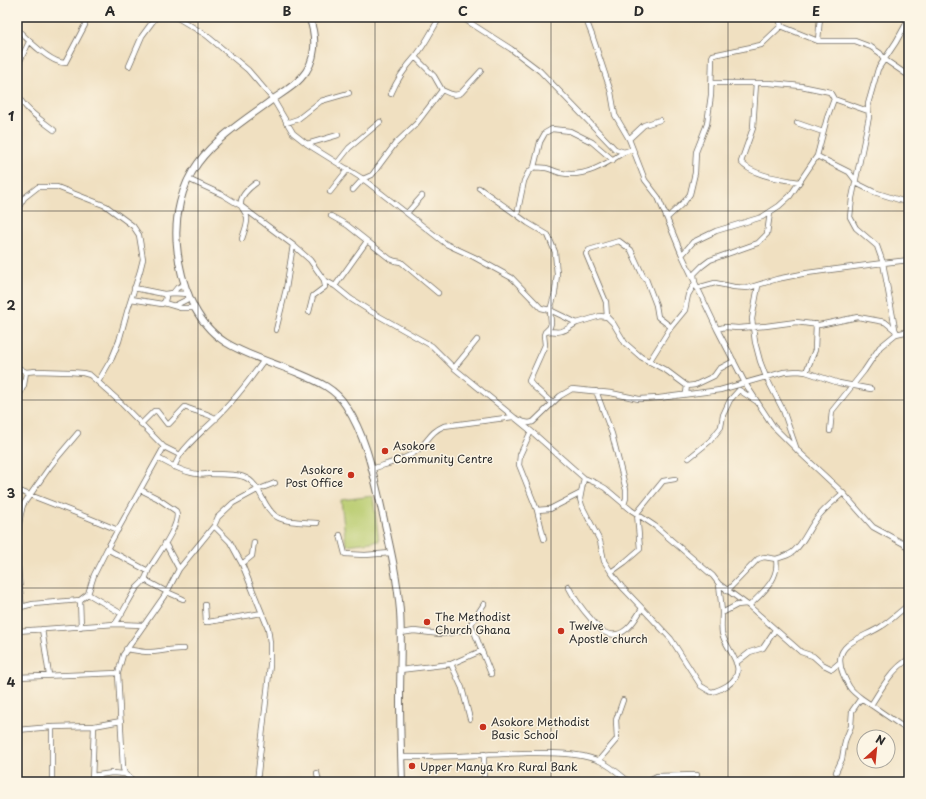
<svg xmlns="http://www.w3.org/2000/svg" width="926" height="799" font-family="'Playpen Sans',sans-serif">
	<style>
		.green { fill: #b9cc6f; stroke: #727c4d }
		.lines { fill: none; stroke-linecap: round; stroke-linejoin: round }
		.minor-casing { stroke: #706a60; stroke-width: 6 }
		.major-casing { stroke: #706a60; stroke-width: 8 }
		.minor { stroke: #fff; stroke-width: 4.5 }
		.major { stroke: #fff; stroke-width: 6 }
		.grid { fill: none; stroke: #2b2b2b; stroke-width: 1; stroke-opacity: 0.55 }
		.poi-dot { fill: #c8321e; stroke: #fcf5e5; stroke-width: 1.5 }
		.labels { text-anchor: middle; dominant-baseline: central; stroke-width: 3; stroke-linejoin: round; paint-order: stroke }
		.poi-label { font-size: 11px; fill: #2b2b2b; stroke: #fcf5e5; text-anchor: start }
		.neatline { fill: none; stroke: #2b2b2b; stroke-width: 1.5 }
		.grid-label { font-size: 13px; text-anchor: middle; font-weight: bold; fill: #2b2b2b }
	</style>
	<rect width="100%" height="100%" fill="#fcf5e5"/>
	<filter id="ink" filterUnits="userSpaceOnUse"><feTurbulence type="fractalNoise" baseFrequency=".025" numOctaves="2"/><feDisplacementMap in="SourceGraphic" scale="8" xChannelSelector="R" yChannelSelector="G"/><feConvolveMatrix kernelMatrix="1 2 1 2 8 2 1 2 1" color-interpolation-filters="sRGB"/></filter>
	<filter id="wash" filterUnits="userSpaceOnUse"><feTurbulence type="fractalNoise" baseFrequency=".012" numOctaves="4" result="noise"/><feDisplacementMap in="SourceGraphic" scale="16" xChannelSelector="R" yChannelSelector="G"/><feGaussianBlur stdDeviation="0.9" result="paint"/><feColorMatrix in="noise" values="0 0 0 0 0 0 0 0 0 0 0 0 0 0 0 0 0 1.4 0 .05"/><feComposite in="paint" operator="in"/></filter>
	<g filter="url(#wash)">
		<rect width="100%" height="100%" fill="#f0e0c1"/>
		<path class="green" d="M373,496L379,541L346,545L341,500Z"/>
	</g>
	<g filter="url(#ink)">
		<g class="lines">
			<g class="minor-casing">
				<path id="minor" d="M176,17L206,35L248,70L273,99L293,133L307,144L363,179L446,244L474,257L512,278L541,308L550,310L577,323L600,316L607,317L613,323L625,343L641,357L667,371L687,386L686,393
					M461,17L511,49L540,71L615,149L624,152L633,149
					M585,17L592,35L611,92L615,115L629,139L645,180L658,197L682,255L717,329L745,383L773,426L797,450
					M779,17L781,26L818,41H855L871,47L880,53L884,59L909,76
					M17,29C27,39 50,63 65,63L85,25V17
					M818,41L820,17
					M129,66L142,36L156,17
					M17,67L29,42
					M756,83L753,128L741,162C752,176 783,179 799,182
					M442,90C449,93 454,97 461,93L481,71
					M17,94C25,110 40,119 54,130
					M391,94C397,80 405,68 415,57C425,45 432,30 440,17
					M834,99L868,111
					M286,123L298,119L321,101L349,93
					M797,123L823,132
					M629,139L644,125L660,120
					M307,144L338,135
					M817,156L849,172L855,180
					M338,162L349,148L380,122
					M534,167C538,168 542,167 546,168C551,169 556,172 561,173C584,178 605,165 624,152
					M188,179L223,195L241,206L293,245L310,260L324,280L335,286L351,299L370,311L432,346L454,368L531,431L584,478L596,483L605,488L631,510L655,526L713,576L719,584L749,606L801,652L813,656L822,664L832,669L839,663
					M856,183L874,192L909,203
					M479,188L517,215
					M353,190L363,179L372,175L395,144L416,124L442,90L434,76L415,57
					M330,192L348,169
					M17,210L24,198L38,187H57L106,206L133,226L139,235L143,259L140,271L127,312L119,341L112,358L98,382
					M407,213L422,196
					M331,216L347,225L390,259L395,261L401,262L438,293
					M667,218L685,201L690,194L695,173L696,152L707,124L711,95L712,57L713,55L761,45L781,26
					M242,239C244,232 248,224 247,217C246,213 243,210 241,206C239,197 249,188 256,183
					M682,255L693,242L716,231L762,217L779,206L790,196L817,156L827,118L834,99L830,92L801,86L769,83H711
					M335,286L367,241
					M758,286L752,319L755,342L760,361L766,377L783,410L797,450L843,493L873,527L904,544L909,550
					M697,288L715,283L734,287L748,288L777,279L807,273L883,263L909,260
					M173,293L177,288L185,284
					M164,294L173,293L189,294
					M131,299L162,304L165,301L166,297L164,294L134,288
					M164,303L181,308H194
					M174,306L190,298
					M309,312L313,296L325,287L324,280
					M607,317L606,302L586,254L589,250L619,241L631,250L643,276L646,279L656,305L658,317L671,327
					M717,329L725,327L738,328L766,326L796,322L819,325L858,317L885,322L896,331
					M276,330L286,289L293,245
					M545,332L550,327L551,323L550,310L555,293L557,274L555,252L548,235L528,223L517,215L524,181L528,173L534,167L540,142L545,133L552,129L570,131L592,142L613,160
					M896,334L883,263L877,246L856,228L850,217L852,198L869,117L868,104L878,69L896,42L906,24L907,17
					M649,362L671,327L685,310L688,295L695,283L694,274L702,266L710,260L758,243L767,234L770,213
					M17,367L26,372
					M454,368L477,340
					M806,372L815,350L816,324
					M687,386L695,385L714,376L719,369L734,361
					M596,391L612,434L626,490V498L624,505
					M17,400L24,385L26,372L36,371L70,372L83,373L90,375L118,400L164,447L180,455C190,441 203,431 215,419C233,402 249,381 264,360
					M552,403L533,386L529,381L545,345L544,335L545,332C553,330 556,333 562,331C567,330 572,325 577,323
					M141,424L154,411H157L167,424H169L185,407C195,412 207,412 216,419
					M531,431L520,455L519,465L537,510L550,509L581,493
					M830,431L832,411L864,371L880,347L896,334L905,332L909,330
					M158,458C170,465 185,473 198,474C201,475 205,474 208,474C216,474 237,474 244,477C261,483 262,508 277,517C288,523 305,522 317,523
					M689,458L710,441L721,427L723,415L730,400L739,390L756,401
					M174,467L180,455
					M372,469C386,464 408,459 419,449C429,440 430,432 444,426L513,417L524,422L529,423L533,422L560,396L572,389L611,393L639,399L659,398L720,390L784,372L798,371L806,372L839,383L871,389
					M17,490L89,518L118,530
					M537,510L544,539
					M214,526L230,542L242,564L268,628L270,643V665L257,782
					M340,535L345,554L365,555L391,553
					M165,543L179,569
					M904,544L909,533
					M107,549L148,571
					M242,564L252,556L254,542
					M611,572L625,562L640,549L637,513L663,481L675,479
					M145,580L167,592L183,599
					M568,586C574,598 582,609 591,619C595,624 599,629 604,632C622,642 635,621 642,608L622,587L611,572L604,561L600,541L582,506L580,499L584,478
					M727,591L758,559L764,557L776,559C783,556 790,556 795,550C805,541 809,527 818,517C825,508 834,501 843,493
					M88,594L122,614
					M484,604L471,624L491,674
					M205,605L206,622H208L262,613
					M749,606C762,593 780,579 776,559
					M22,607C18,575 14,535 23,505L51,465L78,433
					M17,608L33,604L80,600
					M642,608L671,639L701,686L711,692C718,691 723,688 728,685C751,669 726,651 722,633C721,626 722,619 722,612C721,602 720,593 719,584
					M722,613L737,605L746,604
					M115,624C123,613 128,601 136,589C138,586 142,584 144,580C147,577 147,572 149,569C156,557 182,523 176,511L157,498L141,490
					M81,627L80,600L88,594L94,575L107,549L164,447
					M42,629L49,675
					M17,631L115,624L143,625
					M401,633L414,631L440,634L452,633L472,627
					M126,649C133,650 141,652 148,652C160,652 172,648 184,649
					M736,663L750,652L763,648L775,630
					M451,664L462,688L470,719
					M400,670L451,664L481,651
					M17,677L118,673
					M861,698C849,689 849,687 843,674C830,642 863,639 882,626C892,620 899,611 909,605
					M871,705C882,688 891,670 909,659
					M52,727V782
					M17,730L52,727L94,726L121,721
					M484,754V782
					M401,757C443,758 485,754 527,753C549,753 575,752 597,760C607,763 621,775 629,782
					M599,760L617,739L616,720L623,700
					M836,772L842,759L845,741L851,726L852,711L861,698L909,731
					M317,773L319,782
					M92,776L112,773L125,774
					M92,782L94,726
					M135,782L125,774L123,768L118,673L123,655L167,592L179,569L214,526L218,517L233,503L257,490L275,483
					M645,782L657,776L697,775"/>
			</g>
			<g class="major-casing">
				<path id="major" d="M309,17C317,37 317,61 301,78C293,87 282,93 272,100C246,119 217,137 198,163C181,186 174,218 177,246C180,281 194,322 225,342C247,356 274,363 298,373C317,381 335,388 346,406C365,435 372,468 380,502C388,538 397,574 400,611C402,640 400,669 400,699C400,726 401,754 402,782"/>
			</g>
			<use href="#minor" class="minor"/>
			<use href="#major" class="major"/>
		</g>
	</g>
	<path class="grid" d="M198,17V782M375,17V782M551,17V782M728,17V782M17,211H909M17,400H909M17,588H909"/>
	<g class="poi-dot">
		<circle cx="385" cy="451" r="4"/>
		<circle cx="351" cy="475" r="4"/>
		<circle cx="427" cy="622" r="4"/>
		<circle cx="561" cy="631" r="4"/>
		<circle cx="483" cy="727" r="4"/>
		<circle cx="412" cy="766" r="4"/>
	</g>
	<g class="labels">
		<g class="poi-label">
			<text x="393" y="445">Asokore<tspan x="393" dy="13">Community Centre</tspan></text>
			<text x="343" y="469" text-anchor="end">Asokore<tspan x="343" dy="13">Post Office</tspan></text>
			<text x="435" y="616">The Methodist<tspan x="435" dy="13">Church Ghana</tspan></text>
			<text x="569" y="625">Twelve<tspan x="569" dy="13">Apostle church</tspan></text>
			<text x="491" y="721">Asokore Methodist<tspan x="491" dy="13">Basic School</tspan></text>
			<text x="420" y="766">Upper Manya Kro Rural Bank</text>
		</g>
	</g>
	<rect width="926" height="799" fill="none" stroke="#fcf5e5" stroke-width="44"/>
	<g transform="translate(876 749) rotate(27)"><circle r="19" fill="#fcf5e5" stroke="#a8a49b"/>
	<path d="M0-3L7 15L0 10L-7 15Z" fill="#c8321e"/>
	<text y="-6" font-size="11" font-weight="bold" text-anchor="middle" fill="#2b2b2b">N</text>
	</g>
	<rect x="22" y="22" width="882" height="755" class="neatline"/>
	<g class="grid-label">
		<text x="110" y="16">A</text>
		<text x="287" y="16">B</text>
		<text x="463" y="16">C</text>
		<text x="639" y="16">D</text>
		<text x="816" y="16">E</text>
		<text x="11" y="121">1</text>
		<text x="11" y="310">2</text>
		<text x="11" y="498">3</text>
		<text x="11" y="687">4</text>
	</g>
</svg>
